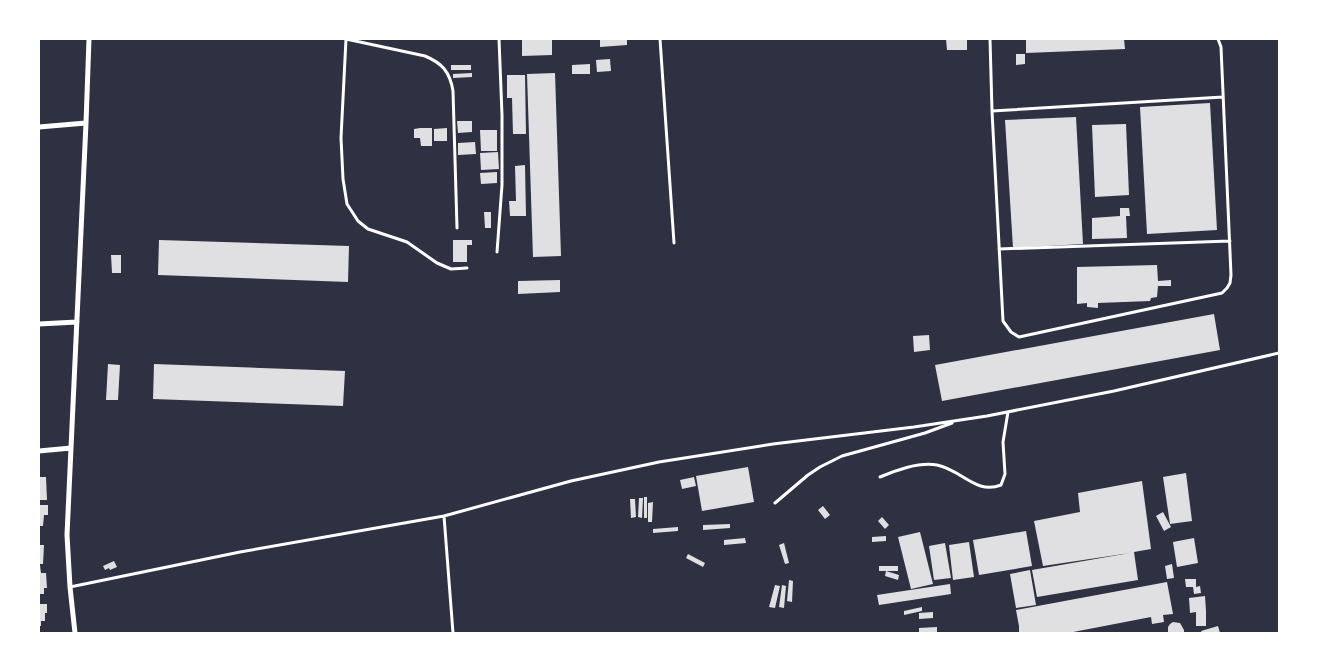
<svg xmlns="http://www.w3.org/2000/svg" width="1318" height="672" font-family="Jost,sans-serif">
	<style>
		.building { fill: #e0e0e3 }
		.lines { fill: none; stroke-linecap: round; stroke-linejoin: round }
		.service { stroke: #fff; stroke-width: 3 }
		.minor { stroke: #fff; stroke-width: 5 }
	</style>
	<rect width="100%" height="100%" fill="#2d3142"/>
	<path class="building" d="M522,39H552V55L522,56Z
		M600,39H627V45L600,47Z
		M946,39H967V50H947Z
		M1026,39H1124L1125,49L1026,53Z
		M1016,54H1025V64L1016,65Z
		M610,59L611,71L597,72L596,60Z
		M590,64V74H572V65Z
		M451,65H471V70H451Z
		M472,73V77L453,78V74Z
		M555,73L561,256L533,257L527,74Z
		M507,75H525L526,134H513L512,98H507Z
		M1210,103L1217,230L1147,234L1140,107Z
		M1076,117L1083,244L1013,248L1005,120Z
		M457,121H472V132L458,133Z
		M1126,124L1129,195L1095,197L1092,125Z
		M420,128H432V146H421L420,138H414V129Z
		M447,128V141H434V129Z
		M480,130H497V151H481Z
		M475,142L476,154L458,155V143Z
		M498,152L499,169L481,170L480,153Z
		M525,165L526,216H510L509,201H516L515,166Z
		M497,172V183L481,184L480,173Z
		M1120,208H1129L1130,216H1126L1127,238L1092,239V218L1120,216Z
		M484,212H491V228H485Z
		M159,240L349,246L348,282L158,275Z
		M453,240H472V245H467V262H453Z
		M111,255H121V273H112Z
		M1157,265L1158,281L1171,280V286H1158L1157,297L1151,298L1150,301L1098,303V308L1087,307V303L1077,304V267Z
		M560,280V292L518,294V281Z
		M1214,314L1220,350L942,401L935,365Z
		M929,335L930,350L914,352L913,336Z
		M108,364L120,365L118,400H106Z
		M154,364L345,371L343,406L153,399Z
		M748,467L754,502L702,511L696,476Z
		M1186,473L1192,521L1170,524L1163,477Z
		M39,477H46L47,500H39Z
		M694,477L696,486L682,489L680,480Z
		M1142,481L1151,549L1134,552L1138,580L1037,597L1032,570L1130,553L1043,566L1034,521L1080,512L1078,493Z
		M644,497H647V518H644Z
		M639,498H643L642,518L638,517Z
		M630,499H635L636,517L631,518Z
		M653,502L652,522H648V503Z
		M39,505H48V515H44L43,526H39Z
		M823,506L830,515L825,519L818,510Z
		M1163,512L1171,527L1164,531L1156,516Z
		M882,517L889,525L885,529L878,521Z
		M730,524V528L703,530V525Z
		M678,527V531L653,533V529Z
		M1026,531L1032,566L979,575L973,540Z
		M920,532L933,584L911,589L898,537Z
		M886,536V541L872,542V537Z
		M745,538L746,543L724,545V540Z
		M1194,538L1198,563L1177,567L1173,542Z
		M969,542L974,577L953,580L949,545Z
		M784,543L789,563L785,564L779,545Z
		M945,543L951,578L934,580L929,546Z
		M39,545H44L43,564H39Z
		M688,554L705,563L703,567L686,558Z
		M114,561L117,567L110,570L109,568L105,570L103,566Z
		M1172,564L1174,578L1167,579L1165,566Z
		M39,565H40L41,573H46L47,588H44V594H39Z
		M879,566H898V571H879Z
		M1030,570L1036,605L1016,608L1010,574Z
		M886,571L899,575L898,580L885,576Z
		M1185,579H1196V587L1200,586L1201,593L1194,594L1193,587H1186Z
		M789,580L793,581L792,602L787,601Z
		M1167,582L1173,614L1163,615L1164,622L1152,624L1151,617L1068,633H1019V626L1016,610Z
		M950,584L951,594L879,605L877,595Z
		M775,585L780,586L775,608L769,607Z
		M782,585L786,586L784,608L779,607Z
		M1205,596L1206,611V626H1196V612L1190,613L1189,598Z
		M39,604H47V613H45V621H41V626H39Z
		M922,607V611L904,615V611Z
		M933,612V618L919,619V613Z
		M1173,622L1180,623L1184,630V633H1168V627L1170,624Z
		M1218,626L1220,633H1202L1201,631Z
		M937,627V632L919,633V628Z"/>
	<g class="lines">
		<path class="service" d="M346,39L341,138L343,179L347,204L358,221L368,229L407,242L437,263L451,269L467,268
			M346,39L425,56C442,63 450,72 453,91L457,228
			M660,39L674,243
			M990,39L992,111L1003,321L1011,332L1019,337L1222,293L1227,288L1230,283L1231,275L1221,47L1218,39
			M992,111L1223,97
			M999,249L1230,241
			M497,252L502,185V115L499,39
			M880,477C897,470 918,462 937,465C962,470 976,495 1001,485L1005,474L1003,442L1008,412
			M775,503L808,475L820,467L842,456L925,433L952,423
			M444,516L453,633
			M70,587L240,552L444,516L571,481L659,462L773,444L914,427L987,416L1114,391L1279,353"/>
		<path class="minor" d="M39,127L86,123
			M39,324L77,322
			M39,451L71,448
			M75,633L70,587L67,535L86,123L89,39"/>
	</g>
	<rect width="1318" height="672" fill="none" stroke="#ffffff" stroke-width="80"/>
</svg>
